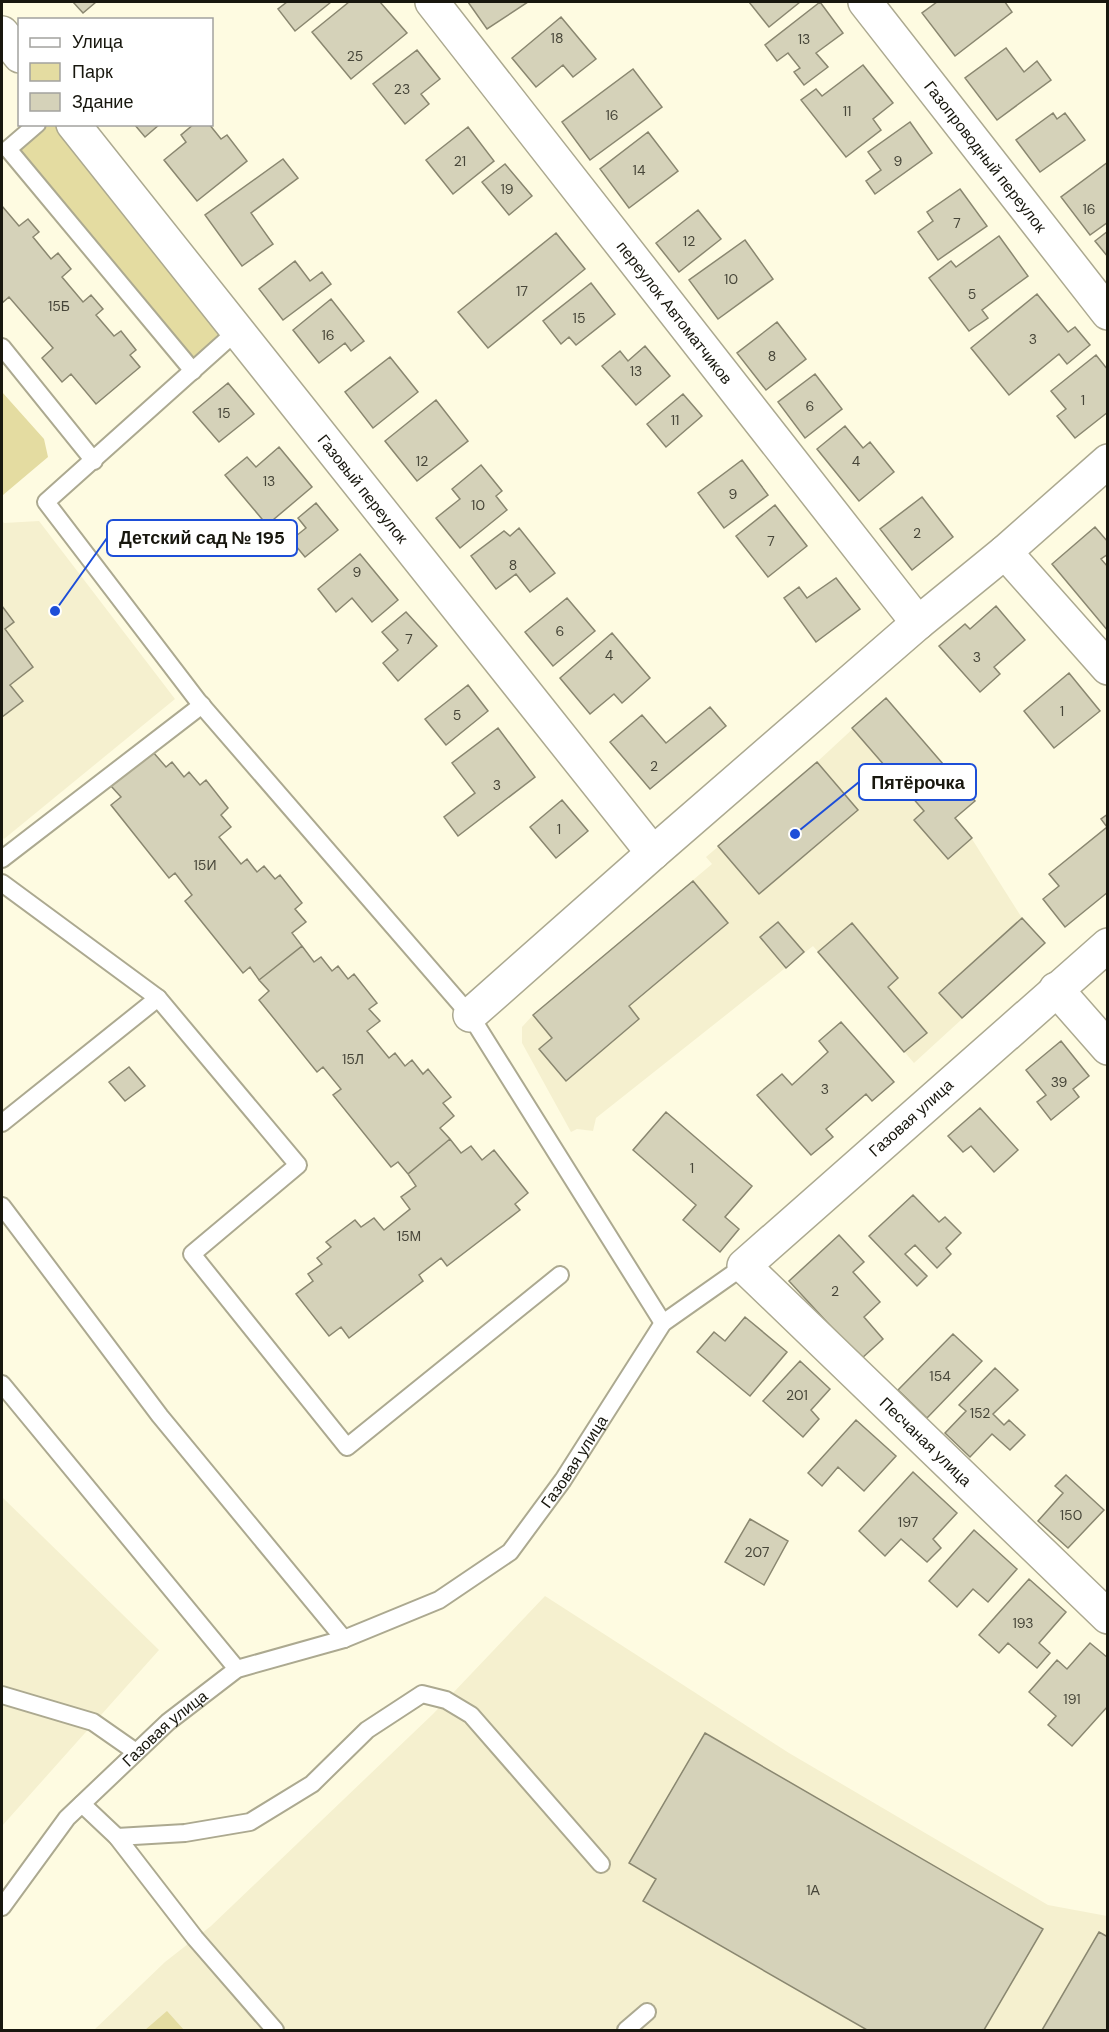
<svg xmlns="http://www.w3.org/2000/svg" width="1109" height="2032" font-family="'DM Sans',sans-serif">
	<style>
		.built { fill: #f5f0cf }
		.green { fill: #e4dca1 }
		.building { fill: #d5d2b9; stroke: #8a8770; stroke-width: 1.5 }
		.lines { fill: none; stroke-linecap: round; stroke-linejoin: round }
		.lane-casing { stroke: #aca990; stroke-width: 20 }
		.street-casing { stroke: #aca990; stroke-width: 36 }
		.lane { stroke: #fff; stroke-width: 16 }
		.street { stroke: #fff; stroke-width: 33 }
		.labels { text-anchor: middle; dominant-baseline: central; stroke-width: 6; stroke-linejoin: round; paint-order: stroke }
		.number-label { font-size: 14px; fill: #474639 }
		.street-label { font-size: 16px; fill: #18170e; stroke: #fff }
		.leader { fill: none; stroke: #1d4ed8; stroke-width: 2 }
		.callout-dot { fill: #1d4ed8; stroke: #fff; stroke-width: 2 }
		.callout { fill: #fff; stroke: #1d4ed8; stroke-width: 2 }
		.callout-label { font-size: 18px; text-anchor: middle; font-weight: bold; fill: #18170e }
	</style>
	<rect width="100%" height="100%" fill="#fefbe1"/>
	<path class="built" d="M2,520L4,523L39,521L175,699L4,839L2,837Z
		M886,698L975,801L955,819L972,839L1022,918L1045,943L914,1063L813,946L596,1118L593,1131L577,1129L571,1132L522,1043V1027L533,1015L712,864L706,857L817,762Z
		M2,1497L159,1650L2,1826Z
		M545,1596L789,1753L1048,1905L1107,1916V2030H94L165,1962L211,1926L433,1714Z"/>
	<path class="green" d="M37,125H73L238,330L193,371L8,149Z
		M2,392L44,439L48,457L3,495Z
		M167,2011L184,2030H145Z"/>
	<path class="building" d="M73,2H96L83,13Z
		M287,2H331L295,31L278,9Z
		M349,2H380L407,33L351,79L312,32Z
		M468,2H528L487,29Z
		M749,2H800L769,27Z
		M820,2L843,33L816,53L828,67L804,85L794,72L800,68L788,53L777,61L765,45Z
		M937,2H1005L1012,12L955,56L922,13Z
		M561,17L596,59L573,77L563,65L536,87L512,58Z
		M1006,48L1024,72L1037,61L1051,80L997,120L965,78Z
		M417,50L440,79L421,94L429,104L405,124L373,84Z
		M863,65L893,103L873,119L881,130L846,157L801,100L816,89L822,96Z
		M633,69L662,107L590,160L562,122Z
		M1053,113L1057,119L1065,113L1085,140L1040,172L1016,140Z
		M910,122L932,153L875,194L866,181L881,170L868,152Z
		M134,124H160L145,137Z
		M194,124H209L221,139L227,135L247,161L197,201L164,160L186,142L181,135Z
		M468,127L494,161L453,194L426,160Z
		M648,132L678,171L629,208L600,169Z
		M283,159L298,178L251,213L273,244L242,266L205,215Z
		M1108,162V222L1090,235L1061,197Z
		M505,164L532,196L509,215L482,182Z
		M960,189L987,226L938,260L918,232L933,221L927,212Z
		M2,206L19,226L28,219L39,232L33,237L51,259L58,253L71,269L62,277L83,302L91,295L103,309L96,315L114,336L121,331L136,350L130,355L140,367L96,404L71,374L62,382L42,358L53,348L9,297L2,303Z
		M698,210L721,239L679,272L656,243Z
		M1108,231V257L1095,241Z
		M556,233L585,269L488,348L458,312Z
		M999,236L1028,276L982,310L988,318L969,331L929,278L951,261L956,267Z
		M745,240L773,279L718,319L689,280Z
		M295,261L310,281L322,272L331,284L283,320L259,289Z
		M591,283L615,314L576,345L569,337L561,344L543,321Z
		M1037,294L1068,332L1075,327L1090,345L1067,364L1059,354L1009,395L971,348Z
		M331,299L364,341L351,351L345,343L319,363L293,330Z
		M777,322L806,359L766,390L737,353Z
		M645,346L670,376L636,405L602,366L620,351L628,361Z
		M1096,355L1108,370V412L1075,438L1057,416L1066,409L1051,391Z
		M390,357L418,392L373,428L345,392Z
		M815,374L842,409L805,438L778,402Z
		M228,383L254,414L219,442L193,412Z
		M683,394L702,416L666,447L647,424Z
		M436,400L468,441L417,481L385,441Z
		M845,426L863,448L870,442L894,472L859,501L817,449Z
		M279,447L312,487L267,525L225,475L247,457L256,467Z
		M742,460L768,495L724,528L698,493Z
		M481,465L502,491L496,496L507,510L460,548L436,518L460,499L452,489Z
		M922,497L953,537L912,570L880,529Z
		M316,503L338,530L305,557L291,540L306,528L298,518Z
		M775,505L807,546L768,577L736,536Z
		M1095,527L1108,542V554L1101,559L1108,567V631L1052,564Z
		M519,528L555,573L530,592L516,574L496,589L471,556L504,531L510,536Z
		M360,554L398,600L372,622L352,598L336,612L318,589Z
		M836,578L860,609L816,642L784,598L799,587L807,598Z
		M567,598L595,631L553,666L525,632Z
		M2,606L14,622L5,629L33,667L10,685L23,701L2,717Z
		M996,606L1025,640L994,667L1000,674L980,692L939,646L965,624L970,629Z
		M406,612L437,646L398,681L383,663L398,650L382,632Z
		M612,633L650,678L622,703L614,694L590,714L560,678Z
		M1069,673L1100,711L1054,748L1024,711Z
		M468,685L488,711L446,745L425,719Z
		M886,698L975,801L955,818L972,838L948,859L914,820L924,811L852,728Z
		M710,707L726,726L650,789L610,742L642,715L666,743Z
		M498,728L535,777L458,836L444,817L475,793L452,763Z
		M153,752L166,767L172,762L184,777L189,772L200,785L206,780L228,808L221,815L231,827L219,837L241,864L247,859L257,872L264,866L275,879L280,875L302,903L295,909L306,922L292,933L302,946L259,980L250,967L243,973L185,901L192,895L175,873L169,878L111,805L121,797L111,786Z
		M817,762L858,810L759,894L718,846Z
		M562,800L588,831L556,858L530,827Z
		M1108,814V892L1065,927L1043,899L1059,886L1049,874L1107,827L1101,819Z
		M693,881L728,923L629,1006L639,1019L566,1081L539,1049L552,1038L533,1015Z
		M1022,918L1045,943L962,1018L939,993Z
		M778,922L804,952L786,968L760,937Z
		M852,923L898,978L888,987L927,1033L904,1052L818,952Z
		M302,946L314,962L321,957L332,971L338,966L348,979L354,974L377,1003L369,1009L380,1021L367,1031L389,1058L395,1053L405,1066L412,1060L423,1074L428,1069L451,1097L443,1103L454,1116L440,1128L450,1139L408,1174L398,1162L391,1167L333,1095L341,1089L323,1067L317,1072L259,1000L269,991L259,980Z
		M841,1022L894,1082L872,1101L866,1094L826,1129L833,1137L811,1155L757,1095L782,1074L792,1085L828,1052L819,1041Z
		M1061,1041L1089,1076L1073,1089L1079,1097L1051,1120L1037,1102L1046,1095L1026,1070Z
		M129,1067L145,1086L125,1101L109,1082Z
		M980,1108L1018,1150L994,1172L971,1146L963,1152L948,1136Z
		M666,1112L752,1186L725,1217L739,1229L720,1252L683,1220L696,1205L633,1150Z
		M450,1139L461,1153L471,1146L482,1160L494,1150L528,1193L515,1204L520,1210L447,1266L441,1258L419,1275L423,1281L349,1338L341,1327L329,1336L296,1294L313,1281L308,1274L322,1264L317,1258L331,1247L326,1242L355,1220L361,1227L374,1218L384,1230L410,1209L401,1197L416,1186L408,1174Z
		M913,1195L939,1222L945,1217L961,1233L946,1248L951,1254L937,1268L915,1245L905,1254L927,1276L917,1286L869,1236Z
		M839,1235L864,1262L853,1272L880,1302L864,1317L883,1339L861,1359L789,1281Z
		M745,1317L787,1352L750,1396L697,1352L714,1332L725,1341Z
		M953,1334L982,1361L927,1418L898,1390Z
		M800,1361L830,1389L811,1410L819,1419L803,1437L763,1401Z
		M995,1368L1018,1390L993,1414L1004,1425L1009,1420L1025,1435L1010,1450L992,1434L970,1457L945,1433L966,1411L959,1405Z
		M856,1420L896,1456L864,1491L838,1467L822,1486L808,1473Z
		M913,1472L957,1513L933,1539L941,1548L927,1562L901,1539L885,1556L859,1531Z
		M1066,1475L1104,1510L1068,1548L1038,1521L1063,1493L1055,1486Z
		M750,1519L788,1541L764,1585L725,1562Z
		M974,1530L1017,1569L988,1602L973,1589L957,1607L929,1581Z
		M1029,1579L1066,1612L1039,1643L1050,1653L1037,1668L1008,1643L999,1653L979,1635Z
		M1090,1643L1108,1658V1706L1072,1746L1048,1725L1056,1716L1029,1692L1057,1660L1067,1669Z
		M705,1733L1043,1929L984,2030H867L643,1901L656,1879L629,1863Z
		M1099,1932L1108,1937V2030H1042Z"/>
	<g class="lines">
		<g class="lane-casing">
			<g id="lane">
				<path d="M37,124L8,149L193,371"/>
				<path d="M238,330L46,502L198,701L470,1015L663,1323"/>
				<path d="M2,347L94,461"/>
				<path d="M2,859L202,705"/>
				<path d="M2,883L158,998L298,1165L192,1254L347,1447L560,1275"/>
				<path d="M2,1123L158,998"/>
				<path d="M2,1206L160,1416L344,1639"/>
				<path d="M2,1384L237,1669"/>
				<path d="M2,1695L93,1722L136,1752"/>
				<path d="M82,1804L117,1837L195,1938L275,2030"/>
				<path d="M117,1837L185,1833L250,1822L312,1784L367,1730L422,1694L446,1700L471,1715L601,1864"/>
				<path id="s1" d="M2,1907L67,1818L168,1722L237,1669L344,1639L439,1600L510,1552L563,1480L663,1323L744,1266"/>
				<path d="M626,2030L647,2012"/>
			</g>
		</g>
		<g class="street-casing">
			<g id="street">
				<path id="s2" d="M432,2L918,623"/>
				<path id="s3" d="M865,2L1108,313"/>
				<path d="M2,33L20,56"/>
				<path id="s4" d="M73,124L653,853"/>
				<path d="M1005,552L1108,668"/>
				<path id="s5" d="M1108,945L744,1266L1108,1617"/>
				<path d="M1056,989L1108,1048"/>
				<path d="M470,1015L653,853L918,623L1005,552L1108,461"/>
			</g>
		</g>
		<use href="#lane" class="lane"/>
		<use href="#street" class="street"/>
	</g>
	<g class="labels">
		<g class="number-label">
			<text x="557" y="38">18</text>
			<text x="804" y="39">13</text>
			<text x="355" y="56">25</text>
			<text x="402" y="89">23</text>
			<text x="847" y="111">11</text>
			<text x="612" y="115">16</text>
			<text x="460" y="161">21</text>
			<text x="898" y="161">9</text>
			<text x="639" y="170">14</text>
			<text x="507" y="189">19</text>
			<text x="1089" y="209">16</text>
			<text x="957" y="223">7</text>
			<text x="689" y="241">12</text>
			<text x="731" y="279">10</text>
			<text x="522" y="291">17</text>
			<text x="972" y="294">5</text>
			<text x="59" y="306">15Б</text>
			<text x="579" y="318">15</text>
			<text x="328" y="335">16</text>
			<text x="1033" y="339">3</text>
			<text x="772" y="356">8</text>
			<text x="636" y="371">13</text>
			<text x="1083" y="400">1</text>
			<text x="810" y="406">6</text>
			<text x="224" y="413">15</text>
			<text x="675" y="420">11</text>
			<text x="422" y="461">12</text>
			<text x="856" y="461">4</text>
			<text x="269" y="481">13</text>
			<text x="733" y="494">9</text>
			<text x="478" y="505">10</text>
			<text x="917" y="533">2</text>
			<text x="771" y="541">7</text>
			<text x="513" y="565">8</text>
			<text x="357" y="572">9</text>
			<text x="560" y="631">6</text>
			<text x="409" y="639">7</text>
			<text x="609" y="655">4</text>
			<text x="977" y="657">3</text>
			<text x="1062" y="711">1</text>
			<text x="457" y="715">5</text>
			<text x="654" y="766">2</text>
			<text x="497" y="785">3</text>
			<text x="559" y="829">1</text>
			<text x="205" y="865">15И</text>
			<text x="353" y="1059">15Л</text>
			<text x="1059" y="1082">39</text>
			<text x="825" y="1089">3</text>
			<text x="692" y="1168">1</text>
			<text x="409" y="1236">15М</text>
			<text x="835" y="1291">2</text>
			<text x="940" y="1376">154</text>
			<text x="797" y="1395">201</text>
			<text x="980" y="1413">152</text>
			<text x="1071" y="1515">150</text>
			<text x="908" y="1522">197</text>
			<text x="757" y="1552">207</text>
			<text x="1023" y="1623">193</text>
			<text x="1072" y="1699">191</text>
			<text x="813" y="1890">1А</text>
		</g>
		<g class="street-label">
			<text stroke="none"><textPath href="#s3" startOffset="196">Газопроводный переулок</textPath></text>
			<text stroke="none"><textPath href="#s2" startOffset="394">переулок Автоматчиков</textPath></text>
			<text stroke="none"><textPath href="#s4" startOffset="466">Газовый переулок</textPath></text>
			<text transform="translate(911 1118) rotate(-42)">Газовая улица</text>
			<text stroke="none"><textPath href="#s5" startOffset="738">Песчаная улица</textPath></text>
			<text stroke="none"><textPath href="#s1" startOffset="747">Газовая улица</textPath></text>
			<text stroke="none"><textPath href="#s1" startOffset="243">Газовая улица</textPath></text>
		</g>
	</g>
	<path class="leader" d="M55 611L107 538M795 834L859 782"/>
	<g class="callout-dot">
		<circle cx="55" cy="611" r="6"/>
		<circle cx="795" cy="834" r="6"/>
	</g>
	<g class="callout">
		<rect x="107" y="520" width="190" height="36" rx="6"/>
		<rect x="859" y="764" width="117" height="36" rx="6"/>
	</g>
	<g class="callout-label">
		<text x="202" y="544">Детский сад № 195</text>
		<text x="918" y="789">Пятёрочка</text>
	</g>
	<rect width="1109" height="2032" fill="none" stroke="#18170e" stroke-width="6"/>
	<rect x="18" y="18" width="195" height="108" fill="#ffffff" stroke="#a3a29f" stroke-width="1.5"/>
	<rect x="30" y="38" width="30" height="9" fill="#ffffff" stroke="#a3a29f" stroke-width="1.5"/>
	<text x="72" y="48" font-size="18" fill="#18170e">Улица</text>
	<rect x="30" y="63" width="30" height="18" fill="#e4dca1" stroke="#a3a29f" stroke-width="1.5"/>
	<text x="72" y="78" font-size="18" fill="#18170e">Парк</text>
	<rect x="30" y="93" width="30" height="18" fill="#d5d2b9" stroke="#a3a29f" stroke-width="1.5"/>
	<text x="72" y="108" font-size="18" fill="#18170e">Здание</text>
</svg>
